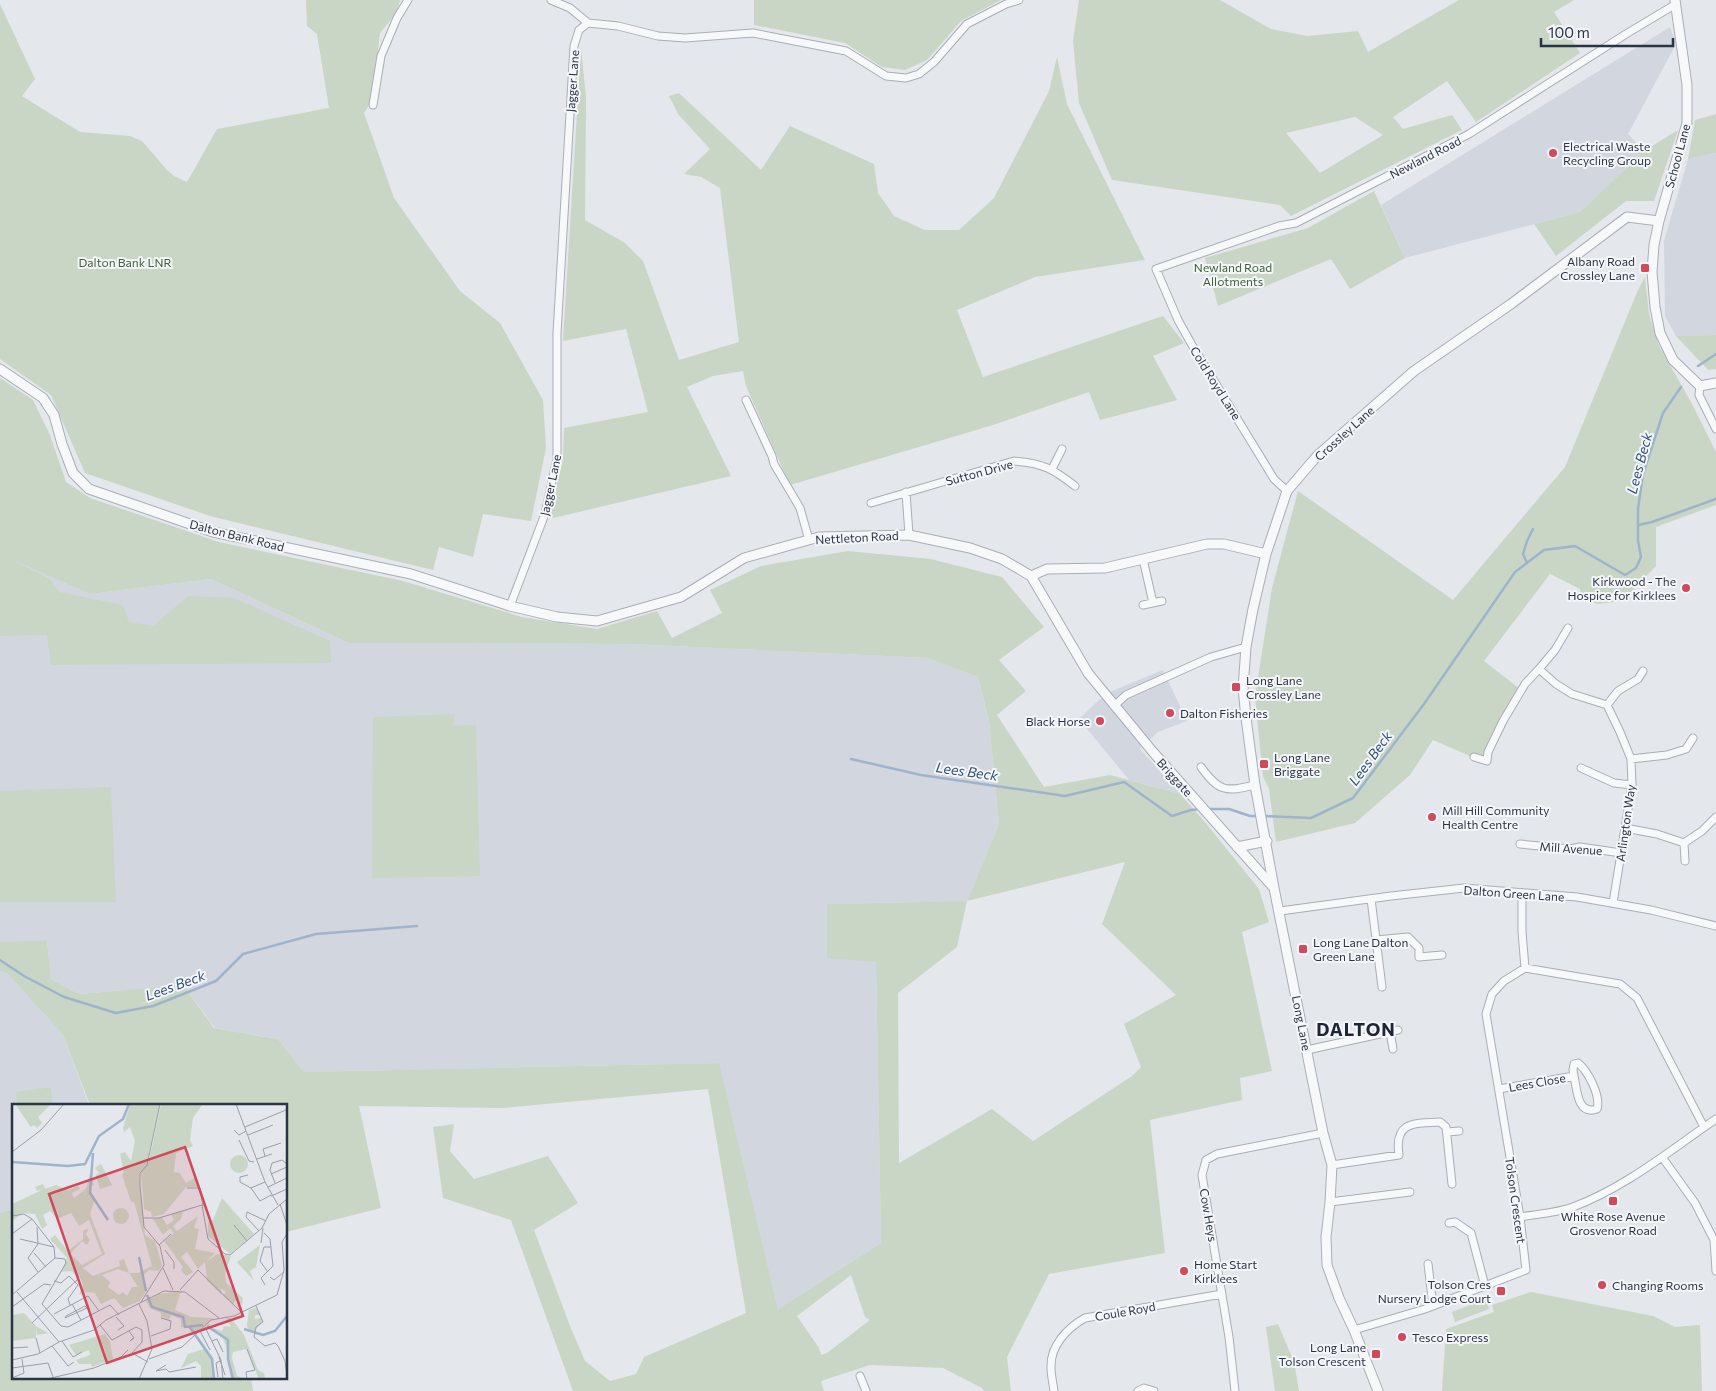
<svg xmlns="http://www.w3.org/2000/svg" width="1716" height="1391" font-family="Commissioner,sans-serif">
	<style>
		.built { fill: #d2d6de }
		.green { fill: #c9d6c5; fill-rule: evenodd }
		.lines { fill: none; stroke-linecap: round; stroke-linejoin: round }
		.stream { stroke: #9fb4cc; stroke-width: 2.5 }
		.minor-casing { stroke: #a9aeb7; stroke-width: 9 }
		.tertiary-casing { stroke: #a9aeb7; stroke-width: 11 }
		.minor { stroke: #f7f8fa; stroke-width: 7 }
		.tertiary { stroke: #f7f8fa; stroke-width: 9 }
		.poi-dot { fill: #d1495b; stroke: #f4f6f9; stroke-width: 2 }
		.labels { text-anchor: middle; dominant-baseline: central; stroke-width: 4; stroke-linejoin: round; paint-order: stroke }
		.street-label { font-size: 12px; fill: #2b3445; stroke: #f4f6f9 }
		.poi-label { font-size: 12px; fill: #2b3445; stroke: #f4f6f9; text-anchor: start }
		.park-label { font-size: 12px; fill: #3f6138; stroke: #f4f6f9 }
		.water-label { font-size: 14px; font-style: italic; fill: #34527a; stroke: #f4f6f9 }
		.district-label { font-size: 18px; font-weight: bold; letter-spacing: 1px; fill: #1d2536; stroke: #f4f6f9 }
		.inset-river { fill: none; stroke: #9fb4cc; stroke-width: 2.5 }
		.inset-road { fill: none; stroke: #9a9fa9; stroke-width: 1 }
		.view { fill: #d1495b; fill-opacity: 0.15; stroke: #d1495b; stroke-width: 2.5 }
		.inset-edge { fill: none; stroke: #2b3445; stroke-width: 2.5 }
	</style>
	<rect width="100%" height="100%" fill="#e4e7ec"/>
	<path class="built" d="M1670,27L1676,44L1628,134L1644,151L1580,212L1405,258L1381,205Z
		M1716,153V335L1676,336L1665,316L1664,241L1688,159Z
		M0,553L90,594L211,579L349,643L630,644L929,658L978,677L989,721L999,824L967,901L827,904L876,962L881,1243L778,1309L718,1063L304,1072L278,1039L215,1028L183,985L79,994L51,979L47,940L0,942Z
		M1163,670L1187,721L1158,732L1140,749L1180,794L1129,780L1079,719L1099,700L1112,691Z
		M0,971L7,973L63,1035L89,1105H53L51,1087L17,1093V1105H14V1209L0,1213Z"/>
	<path class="green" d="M306,0H400L397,12L380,33L372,101L364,113L394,198L460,291L500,323L543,400L546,448L531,521L483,514L473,557L439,547L433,570L210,516L85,473L51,395L0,359V4L35,79L22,96L80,132L130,136L142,141L166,169L174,176L187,182L217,129L329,108L317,34L307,26Z
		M754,0H1001L961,21L927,60L905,70L882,67L845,43L754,25Z
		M1079,0H1220L1271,29L1307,36L1358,31L1368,52L1459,0H1574L1554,12L1580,53L1476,122L1447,81L1393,117L1403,129L1452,115L1462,130L1291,216L1280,205L1112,180L1079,103L1073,41ZM1355,117L1383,135L1320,173L1286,133Z
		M581,47L586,98L585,220L625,243L643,261L679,360L739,342L720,188L701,177L684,174L710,149L678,114L669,96L679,93L761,170L790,126L874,164L878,193L894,216L925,230H959L994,198L1049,91L1057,57L1067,104L1145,260L1035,277L957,310L983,377L1163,316L1184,343L1153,356L1177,400L1100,420L1089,392L990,426L790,485L746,386L743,371L713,376L687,387L731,476L549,519L563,459L564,428L648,412L626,329L563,341Z
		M1716,114V153L1688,159L1695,120Z
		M1678,130L1654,201H1626L1556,256L1534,224L1580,212L1644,151Z
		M1374,191L1405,258L1350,289L1331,259L1218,306L1205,258L1308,228Z
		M1645,277L1649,314L1659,346L1691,402L1716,452V505L1656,527V566L1622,601L1598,604L1581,599L1580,589L1550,574L1484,661L1520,689L1485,758L1472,757L1433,740L1410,775L1355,823L1276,842L1269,789L1263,777L1255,697L1272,588L1298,491L1453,600L1565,467L1638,290Z
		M1716,335V369L1708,370L1676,336Z
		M0,378L33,400L50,435L66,482L90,498L219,542L403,581L522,617L597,629L657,611L672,638L722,613L710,590L761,566L848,551L931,559L1002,577L1044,627L999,660L1026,691L997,715L1044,787L1110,775L1180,794L1204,821L1259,889L1269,922L1242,932L1272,1071L1240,1078L1242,1100L1150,1120L1165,1253L1049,1274L1007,1357L1011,1391H984L982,1388L943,1368L870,1365L821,1381L824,1391H573L511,1220L443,1198L433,1127L454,1124L450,1151L474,1179L548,1156L578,1203L534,1230L570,1326L585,1361L610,1381L636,1374L644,1357L746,1313L708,1089L502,1108L359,1106L381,1208L286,1232V1105H90L63,1035L7,973L0,971V942L47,940L51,979L79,994L183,985L214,1028L278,1039L304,1072L719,1063L778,1309L881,1243L876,962L827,958V904L967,901L999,824L989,721L978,677L928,658L630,644L349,643L211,579L90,594L7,557L50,579L59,592L123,605L129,622L153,626L188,596L234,598L330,641L331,663L51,665L47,635L0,636ZM1125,862L1102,924L1176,995L1124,1024L1141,1067L1132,1076L1033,1141L992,1109L899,1163L898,993L957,947L967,901ZM851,1275L865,1317L870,1320L827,1353L821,1355L819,1348L797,1316Z
		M455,714L453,726L476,725L480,876L372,878L373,717Z
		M111,787L116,902H0V791Z
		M51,1087L53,1105H17L16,1092Z
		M14,1209V1377H251L253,1391H0V1213Z
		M1531,1292L1653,1316L1675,1327L1700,1325L1702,1391H1442L1446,1329L1494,1312L1492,1305Z
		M1486,1299L1489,1309L1455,1322L1452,1312Z
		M1278,1324L1294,1362L1299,1391H1275L1266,1327Z"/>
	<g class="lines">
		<path class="stream" d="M1698,366L1716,354
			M1638,525L1652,522L1716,499
			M1527,563L1523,554L1527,541L1533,529
			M851,759L921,775L1065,796L1124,782L1172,816L1191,810L1201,809
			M1207,809H1229L1250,816H1257
			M1263,816L1311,818L1353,798L1424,704L1515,572L1544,550L1575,546L1625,575L1636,568L1641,557L1638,540V509L1643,474L1663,413L1681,387
			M0,960L24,976L64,997L116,1013L153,1006L216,981L243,954L316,934L417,926"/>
		<g class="minor-casing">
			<path id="minor" d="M551,0L570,8L588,23
				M373,105L381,56L397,18L408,0
				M1700,386L1699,395L1716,429
				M746,400L772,456L774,464L800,508L809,540
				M1052,469L1062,449
				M1287,491L1274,479L1192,345L1178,320L1156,269L1279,226L1296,223L1469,134L1626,34L1676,4
				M906,492L909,535
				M871,503L1014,461C1043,463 1053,469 1075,486
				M1143,559L1153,603
				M1143,605L1162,601
				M510,606L545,514L557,459V333L574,46L579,30L588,23L618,26L658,36L685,38L753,33L846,51L886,76L906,78L919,74L934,62L967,24L1006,4L1019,0
				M1539,669L1555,650L1568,628
				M1607,705L1618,691L1638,679L1643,671
				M1114,706L1126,695L1211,657L1246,647
				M1474,757L1487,761L1488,752L1503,721L1525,684L1539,669L1556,684L1572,694L1607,705L1620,732L1631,759L1632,785L1613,903
				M1631,759L1667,755L1686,749L1693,738
				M1201,767C1219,792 1226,792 1255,785
				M1581,768L1614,783L1632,785
				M1625,828L1657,834L1684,843
				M1520,844L1570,849L1580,847L1621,853
				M1685,861L1684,843L1702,831L1716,817
				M1522,893V932L1525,968
				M1371,899L1382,987
				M1280,911L1391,896L1464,888L1577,897L1651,910L1716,926
				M1376,940L1408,937L1419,948V957L1442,955
				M1390,1032L1393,1049
				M1307,1050L1398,1030
				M1499,1089L1574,1076L1573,1070L1574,1064L1578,1063C1588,1071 1601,1096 1597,1109C1577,1116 1577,1089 1574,1076
				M1447,1132L1459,1131
				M1662,1157L1695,1203L1714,1240L1716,1271
				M1332,1165L1399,1155C1394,1122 1413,1123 1440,1122L1446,1127L1452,1184
				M1330,1202L1410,1192
				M1520,1217C1537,1214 1557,1213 1573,1207C1626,1187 1669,1151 1716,1119
				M1449,1223L1455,1222L1471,1233L1485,1286
				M1428,1264L1433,1306
				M1354,1330L1425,1309L1526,1270L1520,1217L1486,1014L1492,994L1504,981L1525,968L1620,984L1637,998L1704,1127
				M860,1376L866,1391
				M1054,1391C1053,1383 1051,1375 1051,1368C1050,1346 1067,1328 1085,1318L1222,1294
				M1138,1391L1144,1388L1154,1391
				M1235,1391L1229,1337L1202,1175L1206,1160L1217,1154L1323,1133"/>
		</g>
		<g class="tertiary-casing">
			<path id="tertiary" d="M1675,0L1687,85V123L1659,221L1654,245L1652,272L1655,307L1660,333L1673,360L1700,386L1716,383
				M0,369L43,398L54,415L62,444L73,473L89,489L213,532L411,574L510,606L557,617L597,621L681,597L744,558L819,537L909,535L970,548L1002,559L1031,576L1088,673L1153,752L1274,888
				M1031,576L1047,569L1105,568L1207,544H1224L1266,554
				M1237,847L1267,841
				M1378,1391L1354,1330L1339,1298L1327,1265L1326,1237L1330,1202L1332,1165L1323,1133L1274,888L1255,785L1246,718L1243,688L1246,647L1253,609L1266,554L1287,491L1317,456L1414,371L1511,304L1627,217L1659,221"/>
		</g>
		<use href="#minor" class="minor"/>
		<use href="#tertiary" class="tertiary"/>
	</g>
	<g class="poi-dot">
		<circle cx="1553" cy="153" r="5"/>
		<rect x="1640" y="263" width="10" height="10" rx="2.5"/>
		<circle cx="1686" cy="588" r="5"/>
		<rect x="1231" y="682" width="10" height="10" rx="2.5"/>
		<circle cx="1170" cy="713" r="5"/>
		<circle cx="1100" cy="721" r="5"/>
		<rect x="1259" y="759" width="10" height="10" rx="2.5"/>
		<circle cx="1432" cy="817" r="5"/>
		<rect x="1298" y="944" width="10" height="10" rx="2.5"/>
		<rect x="1608" y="1196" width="10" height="10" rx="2.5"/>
		<circle cx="1184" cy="1271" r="5"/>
		<circle cx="1602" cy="1285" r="5"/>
		<rect x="1496" y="1286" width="10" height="10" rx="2.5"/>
		<circle cx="1402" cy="1337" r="5"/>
		<rect x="1371" y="1349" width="10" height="10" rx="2.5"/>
	</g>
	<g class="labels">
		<g class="street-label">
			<text transform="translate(572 81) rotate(-86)">Jagger Lane</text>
			<text transform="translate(1677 156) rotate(-75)">School Lane</text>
			<text transform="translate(1425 157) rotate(-27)">Newland Road</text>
			<text transform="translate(1216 383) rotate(58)">Cold Royd Lane</text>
			<text transform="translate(1344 433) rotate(-42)">Crossley Lane</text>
			<text transform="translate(979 472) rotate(-15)">Sutton Drive</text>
			<text transform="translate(550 485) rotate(-78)">Jagger Lane</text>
			<text transform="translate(237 535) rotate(14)">Dalton Bank Road</text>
			<text transform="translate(857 537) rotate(-3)">Nettleton Road</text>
			<text transform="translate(1175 777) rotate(48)">Briggate</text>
			<text transform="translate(1625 823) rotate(-82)">Arlington Way</text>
			<text transform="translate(1571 848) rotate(4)">Mill Avenue</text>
			<text transform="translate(1514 893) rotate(4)">Dalton Green Lane</text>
			<text transform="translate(1302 1023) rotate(79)">Long Lane</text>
			<text transform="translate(1537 1082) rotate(-10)">Lees Close</text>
			<text transform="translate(1516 1200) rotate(82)">Tolson Crescent</text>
			<text transform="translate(1209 1215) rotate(80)">Cow Heys</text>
			<text transform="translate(1125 1311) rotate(-10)">Coule Royd</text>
		</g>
		<g class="poi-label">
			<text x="1563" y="146">Electrical Waste<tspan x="1563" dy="14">Recycling Group</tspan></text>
			<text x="1635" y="261" text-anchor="end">Albany Road<tspan x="1635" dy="14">Crossley Lane</tspan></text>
			<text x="1676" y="581" text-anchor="end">Kirkwood - The<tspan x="1676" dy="14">Hospice for Kirklees</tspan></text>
			<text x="1246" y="680">Long Lane<tspan x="1246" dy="14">Crossley Lane</tspan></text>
			<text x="1180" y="713">Dalton Fisheries</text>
			<text x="1090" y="721" text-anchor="end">Black Horse</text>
			<text x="1274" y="757">Long Lane<tspan x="1274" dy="14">Briggate</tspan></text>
			<text x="1442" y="810">Mill Hill Community<tspan x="1442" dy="14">Health Centre</tspan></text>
			<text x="1313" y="942">Long Lane Dalton<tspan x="1313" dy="14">Green Lane</tspan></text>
			<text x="1613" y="1216" text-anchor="middle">White Rose Avenue<tspan x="1613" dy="14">Grosvenor Road</tspan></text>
			<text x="1194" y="1264">Home Start<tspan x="1194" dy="14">Kirklees</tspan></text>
			<text x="1491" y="1284" text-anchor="end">Tolson Cres<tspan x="1491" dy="14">Nursery Lodge Court</tspan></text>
			<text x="1612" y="1285">Changing Rooms</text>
			<text x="1412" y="1337">Tesco Express</text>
			<text x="1366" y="1347" text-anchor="end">Long Lane<tspan x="1366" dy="14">Tolson Crescent</tspan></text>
		</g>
		<g class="park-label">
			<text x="125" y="262">Dalton Bank LNR</text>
			<text x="1233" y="267">Newland Road<tspan x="1233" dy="14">Allotments</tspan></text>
		</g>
		<g class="water-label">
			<text transform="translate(1639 463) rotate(-75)">Lees Beck</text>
			<text transform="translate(1370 758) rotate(-54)">Lees Beck</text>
			<text transform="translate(967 771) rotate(8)">Lees Beck</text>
			<text transform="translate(175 985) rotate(-20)">Lees Beck</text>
		</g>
		<g class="district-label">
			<text x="1356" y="1029">DALTON</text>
		</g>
	</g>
	<g transform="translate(12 1104)">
		<rect width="275" height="275" fill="#e4e7ec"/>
		<path d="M3,0H39L26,13L30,19L25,24L22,21L19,23ZM118,0H148L135,60L127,69L133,131L143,137L150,161L147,167L137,166L131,172L135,186L128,197L111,204L102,194L89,200L83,189L74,188L67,191L71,182L69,175L59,167L49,168L55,154L38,135L43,131L56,147L71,135V127L77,124L74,130L78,136L75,141L70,137L58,150L70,161L90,150L77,116L67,122L59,109L45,115L38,107L31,111L35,121L30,125L23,110L11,109L0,117V100L32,85L25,87L23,83L31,80L33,85L44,81L56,86L66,82L68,85L60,89L62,94L74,85L78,69L82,80L78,85L83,95L78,110L93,150L71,164L81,172L108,162L107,157L112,155L117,169H126L140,162L122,98H119L110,71L112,69L108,50L113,48L119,57L123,37L118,23L112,28L111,24ZM106,165L117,169L126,183H120L115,192L111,188L107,191L96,183L98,178L90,171ZM149,0L190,1L181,14L178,36L181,42L164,49L162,68L168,69L174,79L184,73L188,83H174L152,110L140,113L139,108L132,105L129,68L137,57ZM218 60a9 9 0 1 1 18 0a9 9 0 1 1-18 0ZM89,60L100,81L88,85L84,71L87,69L83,64ZM210,94L242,130L218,150L196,132V118L201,116ZM183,104L171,108L169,115L161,122L165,127L186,112L182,124L187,125L183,145L203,149L194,158L205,150L219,152L213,169L214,179L231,194L230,201L224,196L221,200L211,192L214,188L209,184L210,191L195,177L193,158L186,165L175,148L169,153L181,168L174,172L169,166L171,163L152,137L162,129L158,124L151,131L141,115L150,113L155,121L162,116L159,110ZM101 112a8 8 0 1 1 16 0a8 8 0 1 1-16 0ZM248,141L244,163L238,167L242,177L225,158ZM169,187L163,206L180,213L201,214L183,231L177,224L169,223V215L159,211L157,216L149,213V209L138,204L134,197L147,190ZM244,204L249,211H243V215L250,214V218L241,229L236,227L235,221L237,206ZM12,209L24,222L36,229L25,231L24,223V234L0,237V211ZM214,214H219L232,231L246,266L252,269L253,275H247L235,245L221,248L220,254L225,272L234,275H213L219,274L214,242L211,234L194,223L197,219L198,223L210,227L212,222L219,223ZM93,230L98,237L101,255L80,263L79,260H67L64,256L78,251L77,246L64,251L57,241ZM185,231L200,252L203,275H189V262L184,257L169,264L176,250L192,245Z" fill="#c9d6c5" fill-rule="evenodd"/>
		<path class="inset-river" d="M81,49L78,89L96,116M0,58L56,62L73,60L87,32L111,15L117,0M127,153L134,187M135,191L140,203L171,213L173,223L191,221M177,222L200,255L202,275M195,222L216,236V255L221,275M232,225L251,231L263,227L275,212"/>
		<path class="inset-road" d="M224,0L253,78L266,101M233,23L274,6M222,26L227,31L234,27M236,31L261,21M227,36L237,57L242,58M0,48L29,26L52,0M253,52L251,45L269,39M245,55L260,50M259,70L275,63M236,71L228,73V78L239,84M263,79L258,66L260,59L270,56L275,60M256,83L275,74M175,84H188L191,102M239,84L248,97L259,91M239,84L253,78M259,92L275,85M268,100L275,121M0,112L12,110L20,115L42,143L43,154M131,114H147L190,101L196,135L213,150L218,151L250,124L257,110L275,95M222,121L235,137M25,123L26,140L16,154L26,168M247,127L234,113L235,108L254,117M252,129L258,135L261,162L249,174L253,181M0,130L20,115M8,135L42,143M249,139L251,124M147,141L159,130M153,146L162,158V165M22,149L34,163M43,154L53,155L54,159L30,200L49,222L56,223L98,201L107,211M151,164L161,186M256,168L248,157L252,143H259M258,173L262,176L272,168M42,177L49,179L57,172L66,181L56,195L58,201M168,186L186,166L229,208M5,188L47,238M0,191L43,154M129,198L152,161L148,142L132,123L128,82V69L135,61L148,0M60,200L69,216M127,200L135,217L140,245L127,275M73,202L75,204L53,214L54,212ZM244,202L251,218L244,223L242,233L253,242L263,239L266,242L273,257L275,273M0,203L32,180L39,181M42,210L76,192L87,207M104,213L112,222L106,226M20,219L67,174M88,221L100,236L124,223L130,226V238L120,249M193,223L209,256L211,275M117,227L122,234L118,237L121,234M188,227L198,246M139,232L158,225L159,217L149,214M24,234L28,249M50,237L61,253L70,248M200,237L205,235L211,248M40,242L56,262L62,258M0,244L16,243M120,249L136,258M207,253L213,271M137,255L170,243L199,216L222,212L265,191L272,166L270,138L275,130M0,256L26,250L47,238L82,226L94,216L152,187L173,188L207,214M0,264L36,259L41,273M154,265L157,268L184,263M154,265L144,267L154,261M206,273L204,259L208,257M0,274L12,269L10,255M35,275L82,264L109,253L116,246M235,275L234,268L243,266L235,245"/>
		<path class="view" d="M173,43L231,212L95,259L37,90Z"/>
		<rect width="275" height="275" class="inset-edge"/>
	</g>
	<path d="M1541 38v8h132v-8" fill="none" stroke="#2b3445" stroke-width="2.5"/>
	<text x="1548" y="38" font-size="15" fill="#2b3445" stroke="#f4f6f9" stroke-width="4" paint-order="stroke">100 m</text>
</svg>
